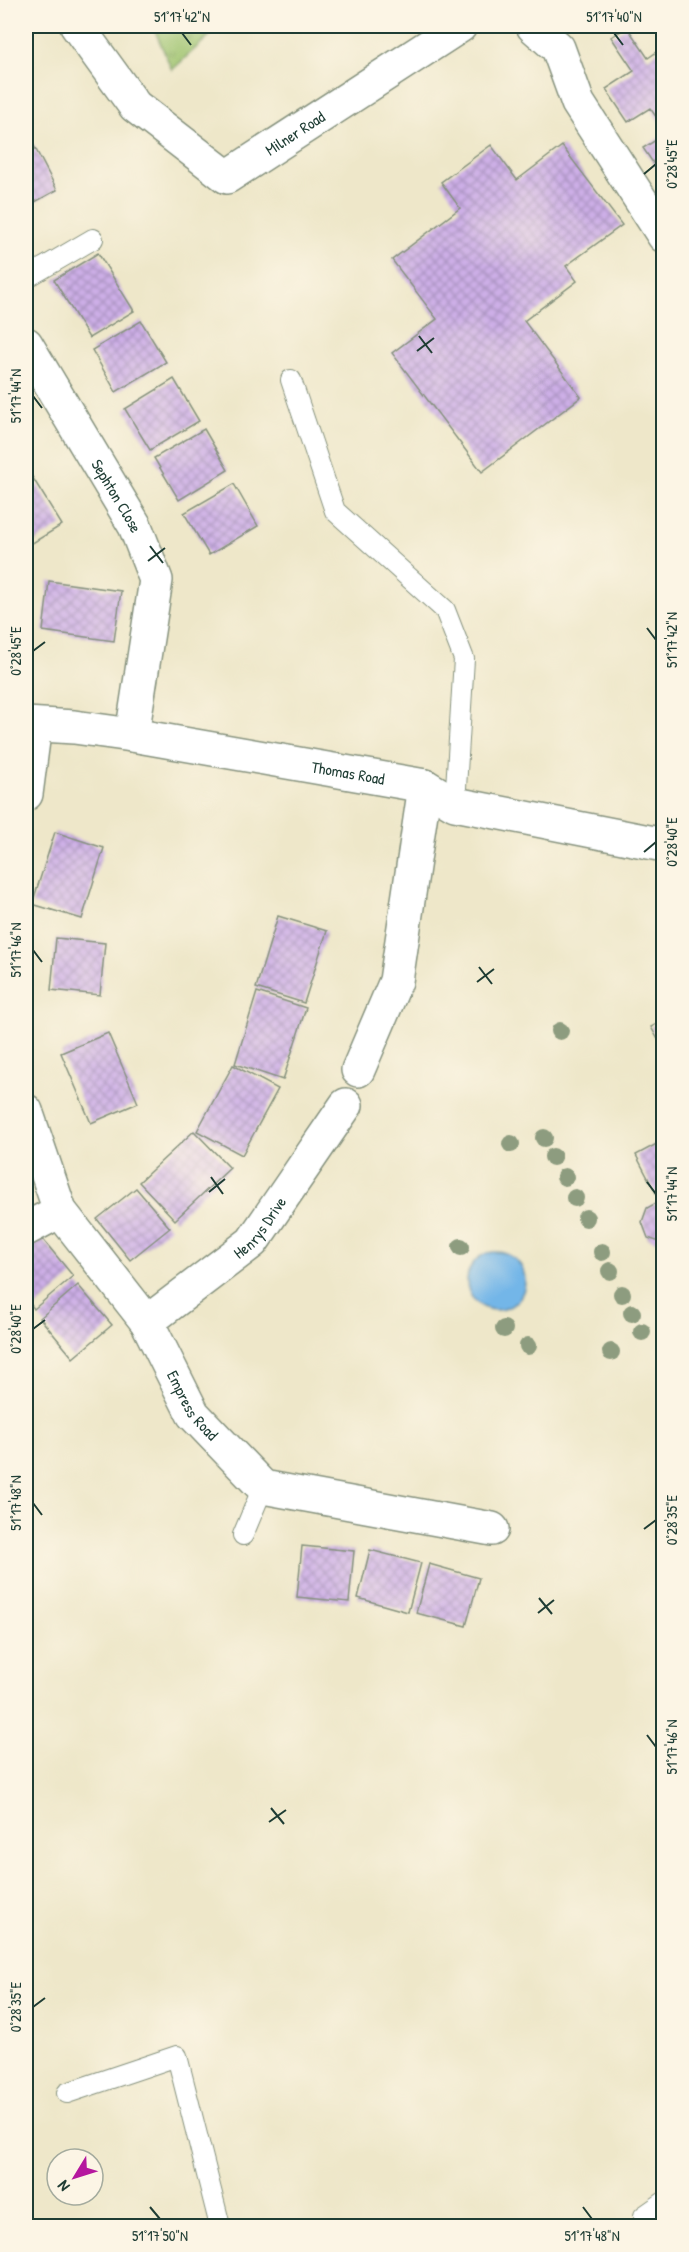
<svg xmlns="http://www.w3.org/2000/svg" width="689" height="2252" font-family="'Patrick Hand',sans-serif">
	<style>
		.grass { fill: url(#grass-tufts); stroke: #5e8050; stroke-width: 1.5 }
		.water { fill: #73b6e8; stroke: #497a8e; stroke-width: 1.5 }
		.building { fill: url(#building-cross-hatch) }
		.lines { fill: none; stroke-linecap: round; stroke-linejoin: round }
		.service-casing { stroke: #86927e; stroke-width: 22 }
		.minor-casing { stroke: #86927e; stroke-width: 36 }
		.service { stroke: #fff; stroke-width: 20 }
		.minor { stroke: #fff; stroke-width: 33 }
		.tree { fill: #8d9c7f }
		.ticks { fill: none; stroke: #1f3d34; stroke-width: 2 }
		.labels { text-anchor: middle; dominant-baseline: central; stroke-width: 5; stroke-linejoin: round; paint-order: stroke }
		.street-label { font-size: 16px; fill: #1f3d34; stroke: #fcf5e5 }
		.neatline { fill: none; stroke: #1f3d34; stroke-width: 2 }
		.ticks-label { font-size: 15px; text-anchor: middle; fill: #1f3d34 }
	</style>
	<defs>
		<pattern id="grass-tufts" width="24" height="20" patternUnits="userSpaceOnUse" patternTransform="scale(1.5)"><rect width="24" height="20" fill="#9dc36d"/><path d="M3 7l-1-3M5 7V3M7 7l1-3M15 17l-1-3M17 17v-4M19 17l1-3" fill="none" stroke="#7fa05a"/></pattern>
		<pattern id="building-cross-hatch" width="8" height="8" patternUnits="userSpaceOnUse" patternTransform="scale(1.5)"><rect width="8" height="8" fill="#cdafe7"/><path d="M0 0l8 8M0 8l8-8" fill="none" stroke="#a690bc"/></pattern>
	</defs>
	<rect width="100%" height="100%" fill="#fcf5e5"/>
	<filter id="ink" filterUnits="userSpaceOnUse"><feTurbulence type="fractalNoise" baseFrequency=".0167" numOctaves="2"/><feDisplacementMap in="SourceGraphic" scale="12" xChannelSelector="R" yChannelSelector="G"/><feConvolveMatrix kernelMatrix="1 2 1 2 8 2 1 2 1" color-interpolation-filters="sRGB"/></filter>
	<filter id="wash" filterUnits="userSpaceOnUse"><feTurbulence type="fractalNoise" baseFrequency=".008" numOctaves="4" result="noise"/><feDisplacementMap in="SourceGraphic" scale="24" xChannelSelector="R" yChannelSelector="G"/><feGaussianBlur stdDeviation="1.35" result="paint"/><feColorMatrix in="noise" values="0 0 0 0 0 0 0 0 0 0 0 0 0 0 0 0 0 1.4 0 .05"/><feComposite in="paint" operator="in"/></filter>
	<g filter="url(#wash)">
		<rect width="100%" height="100%" fill="#eee7c9"/>
		<path class="grass" d="M153,26H220L172,70Z"/>
		<path class="water" d="M467 1281a29 29 0 1 1 58 0a29 29 0 1 1-58 0Z"/>
		<g id="blocks">
			<path class="building" d="M627,27L648,58L664,47V128L650,108L628,122L606,89L634,71L611,37Z
				M664,135V179L643,148Z
				M33,144L57,190L26,207V148Z
				M491,145L517,180L562,146L622,225L566,266L577,281L524,321L581,397L482,472L392,353L437,319L392,260L460,208L441,182Z
				M98,253L134,311L89,338L54,280Z
				M141,321L166,362L116,392L92,350Z
				M174,379L199,421L150,450L125,409Z
				M204,429L228,470L179,500L154,458Z
				M26,467L62,525L26,547Z
				M234,484L258,526L209,555L184,513Z
				M49,581L121,591L114,641L43,631Z
				M55,832L104,848L82,919L32,904Z
				M278,916L327,931L304,1003L256,988Z
				M56,938L105,943L100,995L51,990Z
				M257,992L306,1008L283,1080L235,1064Z
				M664,1020V1050L651,1027Z
				M108,1033L138,1103L91,1123L61,1053Z
				M233,1065L278,1089L242,1155L197,1131Z
				M194,1131L230,1168L175,1220L139,1182Z
				M664,1140V1242L662,1243L648,1238L642,1222L647,1208L660,1201L636,1155Z
				M136,1188L170,1228L130,1260L97,1219Z
				M40,1236L73,1276L34,1309L26,1298V1248Z
				M78,1285L112,1325L73,1358L40,1318Z
				M302,1546L354,1551L349,1602L297,1597Z
				M370,1550L421,1563L408,1612L358,1598Z
				M429,1564L479,1578L466,1626L416,1613Z"/>
		</g>
	</g>
	<g filter="url(#ink)">
		<use href="#blocks" fill-opacity="0" stroke="#86927e" stroke-width="1.5"/>
		<g class="lines">
			<g class="service-casing">
				<path id="service" d="M26,278L93,239
					M291,380L335,511L445,610L464,659L455,804
					M243,1535L263,1487
					M67,2093L177,2056L220,2226
					M644,2216L664,2202"/>
			</g>
			<g class="minor-casing">
				<g id="minor">
					<path id="s1" d="M77,26L135,106L227,177L460,26"/>
					<path d="M533,26L558,48L578,103L664,236"/>
					<path id="s2" d="M26,344L135,526L156,580L132,735"/>
					<path id="s3" d="M26,724L74,727L132,735L425,786L455,804L664,845"/>
					<path d="M26,794L35,725"/>
					<path d="M358,1070L396,981L425,786"/>
					<path id="s4" d="M26,1111L60,1211L147,1322L193,1414L263,1487L492,1529"/>
					<path d="M26,1229L60,1211"/>
					<path id="s5" d="M147,1322L252,1242L346,1105"/>
				</g>
			</g>
			<use href="#service" class="service"/>
			<use href="#minor" class="minor"/>
		</g>
		<g class="tree">
			<circle cx="560" cy="1031" r="9"/>
			<circle cx="544" cy="1138" r="9"/>
			<circle cx="511" cy="1144" r="9"/>
			<circle cx="553" cy="1157" r="9"/>
			<circle cx="565" cy="1177" r="9"/>
			<circle cx="575" cy="1198" r="9"/>
			<circle cx="586" cy="1218" r="9"/>
			<circle cx="461" cy="1247" r="9"/>
			<circle cx="602" cy="1252" r="9"/>
			<circle cx="610" cy="1271" r="9"/>
			<circle cx="622" cy="1294" r="9"/>
			<circle cx="632" cy="1313" r="9"/>
			<circle cx="504" cy="1329" r="9"/>
			<circle cx="642" cy="1332" r="9"/>
			<circle cx="528" cy="1346" r="9"/>
			<circle cx="611" cy="1352" r="9"/>
		</g>
	</g>
	<path class="ticks" d="M182,33L191,45M614,33L623,45M644,174L656,164M419,336L432,353M417,351L434,338M33,396L42,408M150,546L163,563M148,561L165,548M647,628L656,640M33,651L45,642M644,852L656,842M33,950L42,962M479,967L492,984M477,982L494,969M211,1177L223,1194M647,1182L656,1194M209,1192L225,1179M33,1329L45,1320M33,1503L42,1515M644,1529L656,1520M539,1598L552,1614M538,1613L554,1600M647,1735L656,1747M271,1808L284,1824M269,1822L286,1810M33,2007L45,1998M150,2207L160,2219M583,2207L592,2219"/>
	<g class="labels">
		<g class="street-label">
			<text stroke="none"><textPath href="#s1" startOffset="296">Milner Road</textPath></text>
			<text stroke="none"><textPath href="#s2" startOffset="177">Sephton Close</textPath></text>
			<text stroke="none"><textPath href="#s3" startOffset="326">Thomas Road</textPath></text>
			<text stroke="none"><textPath href="#s5" startOffset="148">Henrys Drive</textPath></text>
			<text stroke="none"><textPath href="#s4" startOffset="342">Empress Road</textPath></text>
		</g>
	</g>
	<rect width="689" height="2252" fill="none" stroke="#fcf5e5" stroke-width="66"/>
	<g transform="translate(75 2177) rotate(232)"><circle r="28" fill="#fcf5e5" stroke="#a4ab9e" stroke-width="1.5"/>
	<path d="M0-4.5L10 22L0 15L-10 22Z" fill="#b5179e"/>
	<text y="-9" font-size="16" font-weight="bold" text-anchor="middle" fill="#1f3d34">N</text>
	</g>
	<rect x="33" y="33" width="623" height="2186" class="neatline"/>
	<g class="ticks-label">
		<text x="182" y="22">51°17'42"N</text>
		<text x="614" y="22">51°17'40"N</text>
		<text transform="translate(672 164) rotate(-90)" y="5">0°28'45"E</text>
		<text transform="translate(16 396) rotate(-90)" y="5">51°17'44"N</text>
		<text transform="translate(672 640) rotate(-90)" y="5">51°17'42"N</text>
		<text transform="translate(16 651) rotate(-90)" y="5">0°28'45"E</text>
		<text transform="translate(672 842) rotate(-90)" y="5">0°28'40"E</text>
		<text transform="translate(16 950) rotate(-90)" y="5">51°17'46"N</text>
		<text transform="translate(672 1194) rotate(-90)" y="5">51°17'44"N</text>
		<text transform="translate(16 1329) rotate(-90)" y="5">0°28'40"E</text>
		<text transform="translate(16 1503) rotate(-90)" y="5">51°17'48"N</text>
		<text transform="translate(672 1520) rotate(-90)" y="5">0°28'35"E</text>
		<text transform="translate(672 1747) rotate(-90)" y="5">51°17'46"N</text>
		<text transform="translate(16 2007) rotate(-90)" y="5">0°28'35"E</text>
		<text x="160" y="2241">51°17'50"N</text>
		<text x="592" y="2241">51°17'48"N</text>
	</g>
</svg>
